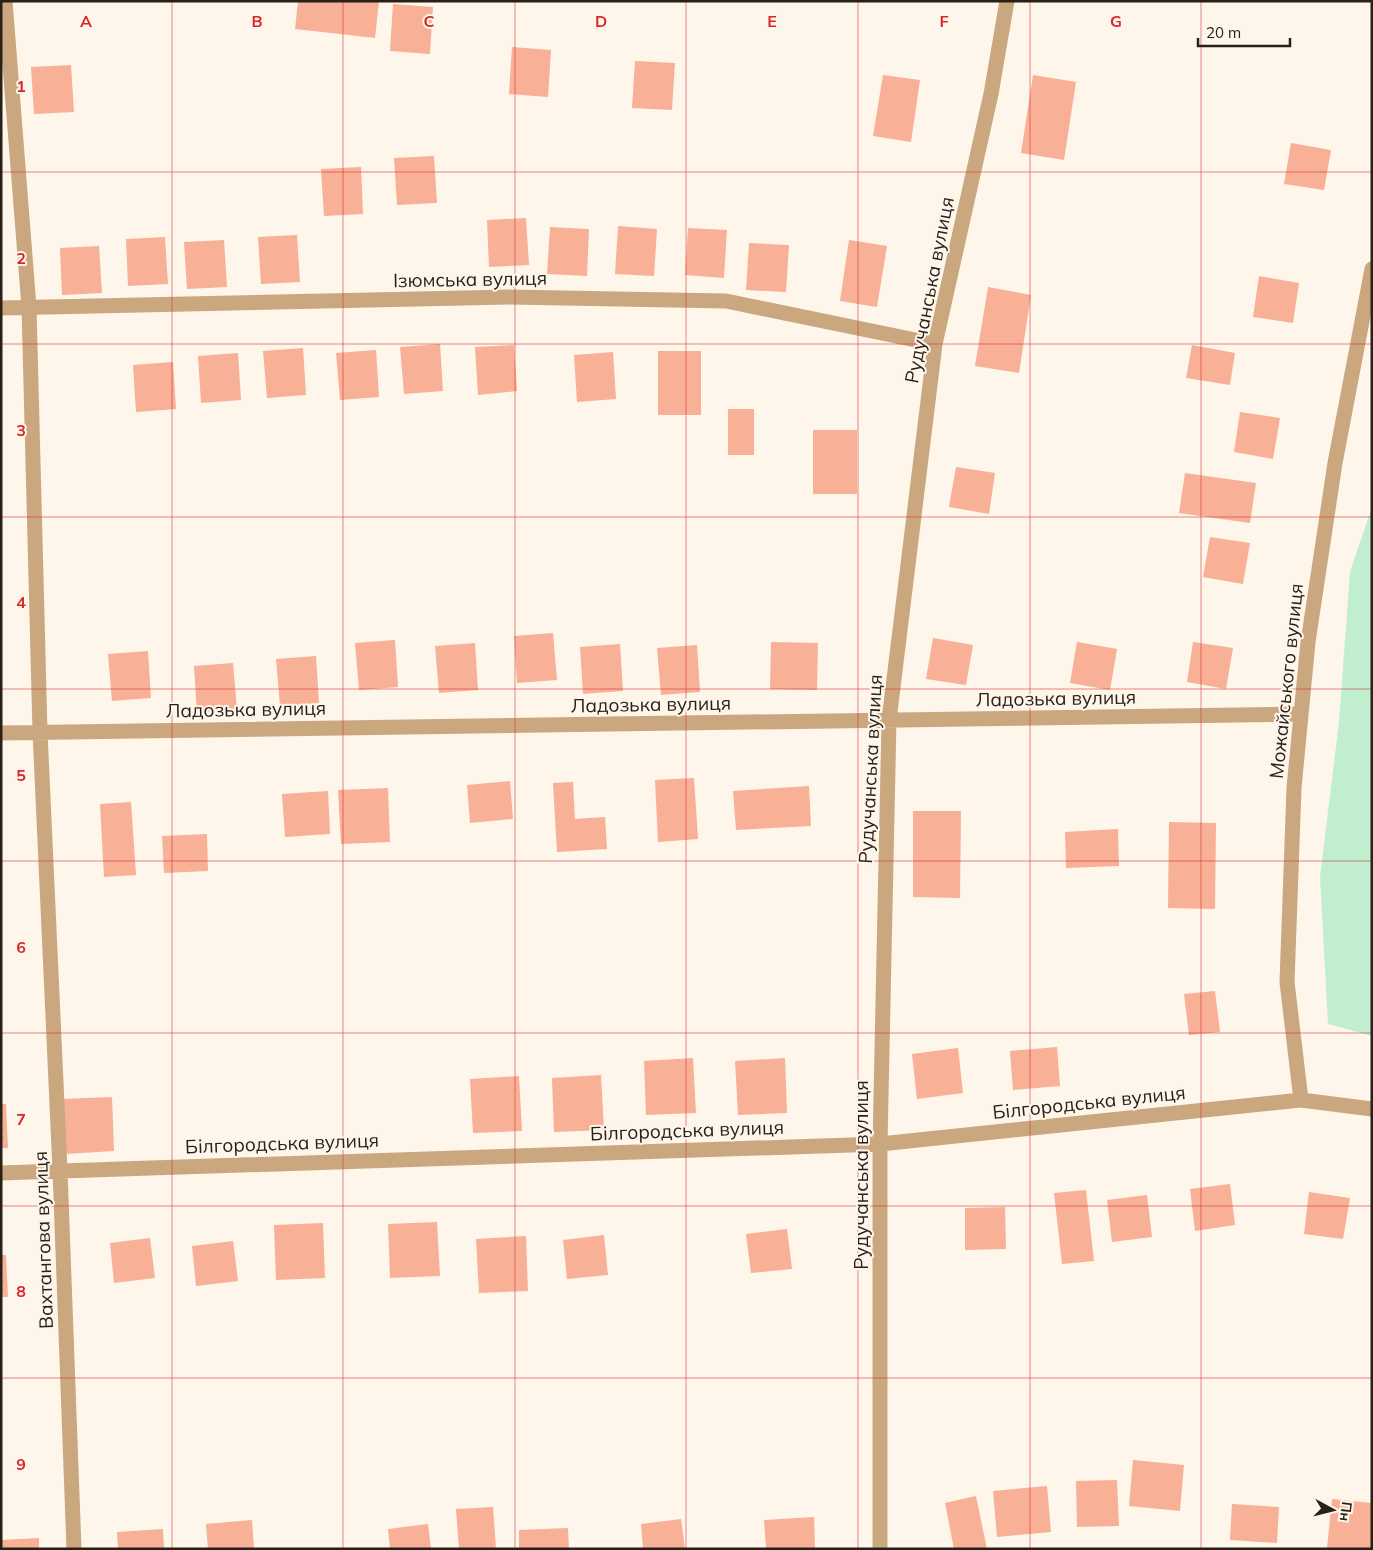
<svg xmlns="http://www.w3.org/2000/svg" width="1373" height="1550" font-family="Mulish,sans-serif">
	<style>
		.green { fill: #c1eece }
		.building { fill: #f8b097 }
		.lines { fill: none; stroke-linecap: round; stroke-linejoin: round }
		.minor { stroke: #cba77f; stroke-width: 15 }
		.grid { fill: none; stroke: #d62828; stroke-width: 1; stroke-opacity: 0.55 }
		.labels { text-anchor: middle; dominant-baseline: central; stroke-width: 4; stroke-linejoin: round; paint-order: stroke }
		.street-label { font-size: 19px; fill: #292118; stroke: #fef5eb }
		.grid-label { font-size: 16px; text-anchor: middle; font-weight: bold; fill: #d62828; stroke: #fef5eb; stroke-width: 4; stroke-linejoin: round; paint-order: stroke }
	</style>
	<rect width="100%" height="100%" fill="#fef5eb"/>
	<path class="green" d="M1372,507V1036L1328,1024L1320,877L1339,722L1350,572Z"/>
	<path class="building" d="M298,1H379L375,38L295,29Z
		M393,4L433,7L430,54L390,51Z
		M512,47L551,50L548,97L509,94Z
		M635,61L675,63L672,110L632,108Z
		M71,65L74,112L34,114L31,67Z
		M883,75L920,80L911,142L873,136Z
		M1033,75L1076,82L1064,160L1021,153Z
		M1291,143L1331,150L1324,190L1284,184Z
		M434,156L437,203L397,205L394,158Z
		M361,167L363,214L324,216L321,169Z
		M526,218L529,265L489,267L487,220Z
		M618,226L657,229L654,276L615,274Z
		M550,227L589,229L587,276L547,274Z
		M688,228L727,230L724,278L685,275Z
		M297,235L300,282L261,284L258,237Z
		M165,237L168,284L128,286L126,239Z
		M224,240L227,287L187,289L184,242Z
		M849,240L887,246L877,307L840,301Z
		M749,243L789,245L786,292L746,290Z
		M99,246L102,293L62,295L60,248Z
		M1259,276L1299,283L1293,323L1253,317Z
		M988,287L1031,295L1019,373L975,366Z
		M440,344L443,391L404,394L400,347Z
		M514,345L517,391L478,395L475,347Z
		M1192,345L1235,353L1230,385L1186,378Z
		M303,348L306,395L267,398L263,351Z
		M376,350L379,397L340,400L336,353Z
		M658,351H701V415H658Z
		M613,352L616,399L577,402L574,355Z
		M238,353L241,400L201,403L198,356Z
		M173,362L176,409L136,412L133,365Z
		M728,409H754V455H728Z
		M1240,412L1280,418L1273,459L1234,452Z
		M813,430H857V494H813Z
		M956,467L995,473L989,514L949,507Z
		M1185,473L1256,483L1250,523L1179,513Z
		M1210,537L1250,543L1243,584L1203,577Z
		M553,633L557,680L517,683L514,636Z
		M933,638L973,645L966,685L926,679Z
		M395,640L398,687L359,690L355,643Z
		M771,642L818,643L817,690L770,689Z
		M1077,642L1117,649L1110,690L1070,683Z
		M1193,642L1233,648L1226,689L1187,682Z
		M475,643L478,690L439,693L435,646Z
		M620,644L623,691L583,694L580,647Z
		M697,645L700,692L661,695L657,648Z
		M148,651L151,698L112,701L108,654Z
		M316,656L319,703L280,706L276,659Z
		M233,663L237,710L197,712L194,666Z
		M694,778L698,839L658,842L655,780Z
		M510,781L513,819L470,823L467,785Z
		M573,782L575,819L605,817L607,849L557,852L553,783Z
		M809,786L811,826L736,830L733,791Z
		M388,788L390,842L341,844L338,790Z
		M328,791L330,834L285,837L282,794Z
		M131,802L136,875L104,877L100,804Z
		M913,811H961L960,898L913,897Z
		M1169,822L1216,823L1215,909L1168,908Z
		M1118,829L1119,866L1066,868L1065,832Z
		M207,834L208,871L164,873L162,836Z
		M1215,991L1220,1032L1189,1035L1184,994Z
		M1057,1047L1060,1086L1013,1090L1010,1051Z
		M958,1048L963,1093L917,1099L912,1054Z
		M693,1058L696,1113L646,1115L644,1061Z
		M785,1058L787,1113L738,1115L735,1061Z
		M601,1075L604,1130L554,1132L552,1078Z
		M519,1076L522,1131L473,1133L470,1079Z
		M112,1097L114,1151L65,1154L62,1099Z
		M1,1104H6L8,1148H1Z
		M1230,1184L1235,1225L1195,1231L1190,1189Z
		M1086,1190L1094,1261L1062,1264L1054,1193Z
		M1309,1192L1350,1198L1343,1239L1304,1234Z
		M1147,1195L1152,1237L1112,1242L1107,1200Z
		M1005,1207L1006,1249L965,1250V1208Z
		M437,1222L440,1276L390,1278L388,1224Z
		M323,1223L325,1278L276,1280L274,1225Z
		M787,1229L792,1269L751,1273L746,1234Z
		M604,1235L608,1275L567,1279L563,1240Z
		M526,1236L528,1291L479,1293L476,1239Z
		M150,1238L155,1278L114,1283L110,1243Z
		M233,1241L238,1281L196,1286L192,1246Z
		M1,1255H6L8,1297H1Z
		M1133,1460L1184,1465L1180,1511L1129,1506Z
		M1117,1480L1119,1526L1077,1527L1076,1481Z
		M1047,1486L1051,1532L997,1537L993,1491Z
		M976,1496L987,1549H954L945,1503Z
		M1332,1499L1372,1503V1549L1327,1548Z
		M1232,1504L1279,1507L1277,1543L1230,1540Z
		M493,1507L496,1549H459L456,1509Z
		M814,1517L815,1549H766L764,1520Z
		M681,1519L685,1549H643L641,1524Z
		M252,1520L254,1549H208L206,1524Z
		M428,1524L431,1549H390L388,1529Z
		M568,1528L569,1549H519V1530Z
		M163,1529L164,1549H118L117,1532Z
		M39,1538V1549H1V1540Z"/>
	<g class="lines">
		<path class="minor" d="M5,1L29,307L40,732L60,1170L74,1549
			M1,308L509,297L726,301L935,344
			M1,733L1301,714
			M1301,1100L1287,982L1294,788L1308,642L1335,463L1372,269
			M1,1173L880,1144L1301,1100L1372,1109
			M880,1549V1144L889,720L935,344L991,94L1007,1"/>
	</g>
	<path class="grid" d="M172,1V1549M343,1V1549M515,1V1549M686,1V1549M858,1V1549M1030,1V1549M1201,1V1549M1,172H1372M1,344H1372M1,517H1372M1,689H1372M1,861H1372M1,1033H1372M1,1206H1372M1,1378H1372"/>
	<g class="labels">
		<g class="street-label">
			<text transform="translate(470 279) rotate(-1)">Ізюмська вулиця</text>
			<text transform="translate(929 290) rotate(-79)">Рудучанська вулиця</text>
			<text transform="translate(1286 681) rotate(-84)">Можайського вулиця</text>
			<text transform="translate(1056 698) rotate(-1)">Ладозька вулиця</text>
			<text transform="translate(651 704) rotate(-1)">Ладозька вулиця</text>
			<text transform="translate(246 709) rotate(-1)">Ладозька вулиця</text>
			<text transform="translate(870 769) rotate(-87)">Рудучанська вулиця</text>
			<text transform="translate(1089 1102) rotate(-6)">Білгородська вулиця</text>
			<text transform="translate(687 1130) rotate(-2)">Білгородська вулиця</text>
			<text transform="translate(282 1143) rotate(-2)">Білгородська вулиця</text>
			<text transform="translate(861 1175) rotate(-90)">Рудучанська вулиця</text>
			<text transform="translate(43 1240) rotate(-92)">Вахтангова вулиця</text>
		</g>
	</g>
	<g class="grid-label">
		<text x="86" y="27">A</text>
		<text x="257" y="27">B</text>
		<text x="429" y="27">C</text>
		<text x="601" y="27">D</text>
		<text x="772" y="27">E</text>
		<text x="944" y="27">F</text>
		<text x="1116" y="27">G</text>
		<text x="21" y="92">1</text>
		<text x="21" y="264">2</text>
		<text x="21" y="436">3</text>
		<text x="21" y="608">4</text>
		<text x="21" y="781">5</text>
		<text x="21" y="953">6</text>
		<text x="21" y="1125">7</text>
		<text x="21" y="1297">8</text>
		<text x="21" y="1470">9</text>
	</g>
	<rect width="1373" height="1550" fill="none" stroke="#292118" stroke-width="5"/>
	<g transform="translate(1333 1510) rotate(97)" stroke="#fef5eb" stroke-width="4" paint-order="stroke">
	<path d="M0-4L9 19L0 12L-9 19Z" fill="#292118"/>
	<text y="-8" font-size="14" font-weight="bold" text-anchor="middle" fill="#292118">Пн</text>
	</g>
	<path d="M1198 38v8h92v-8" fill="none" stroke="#292118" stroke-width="2.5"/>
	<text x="1206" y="38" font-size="15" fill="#292118" stroke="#fef5eb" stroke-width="4" paint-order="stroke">20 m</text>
</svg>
